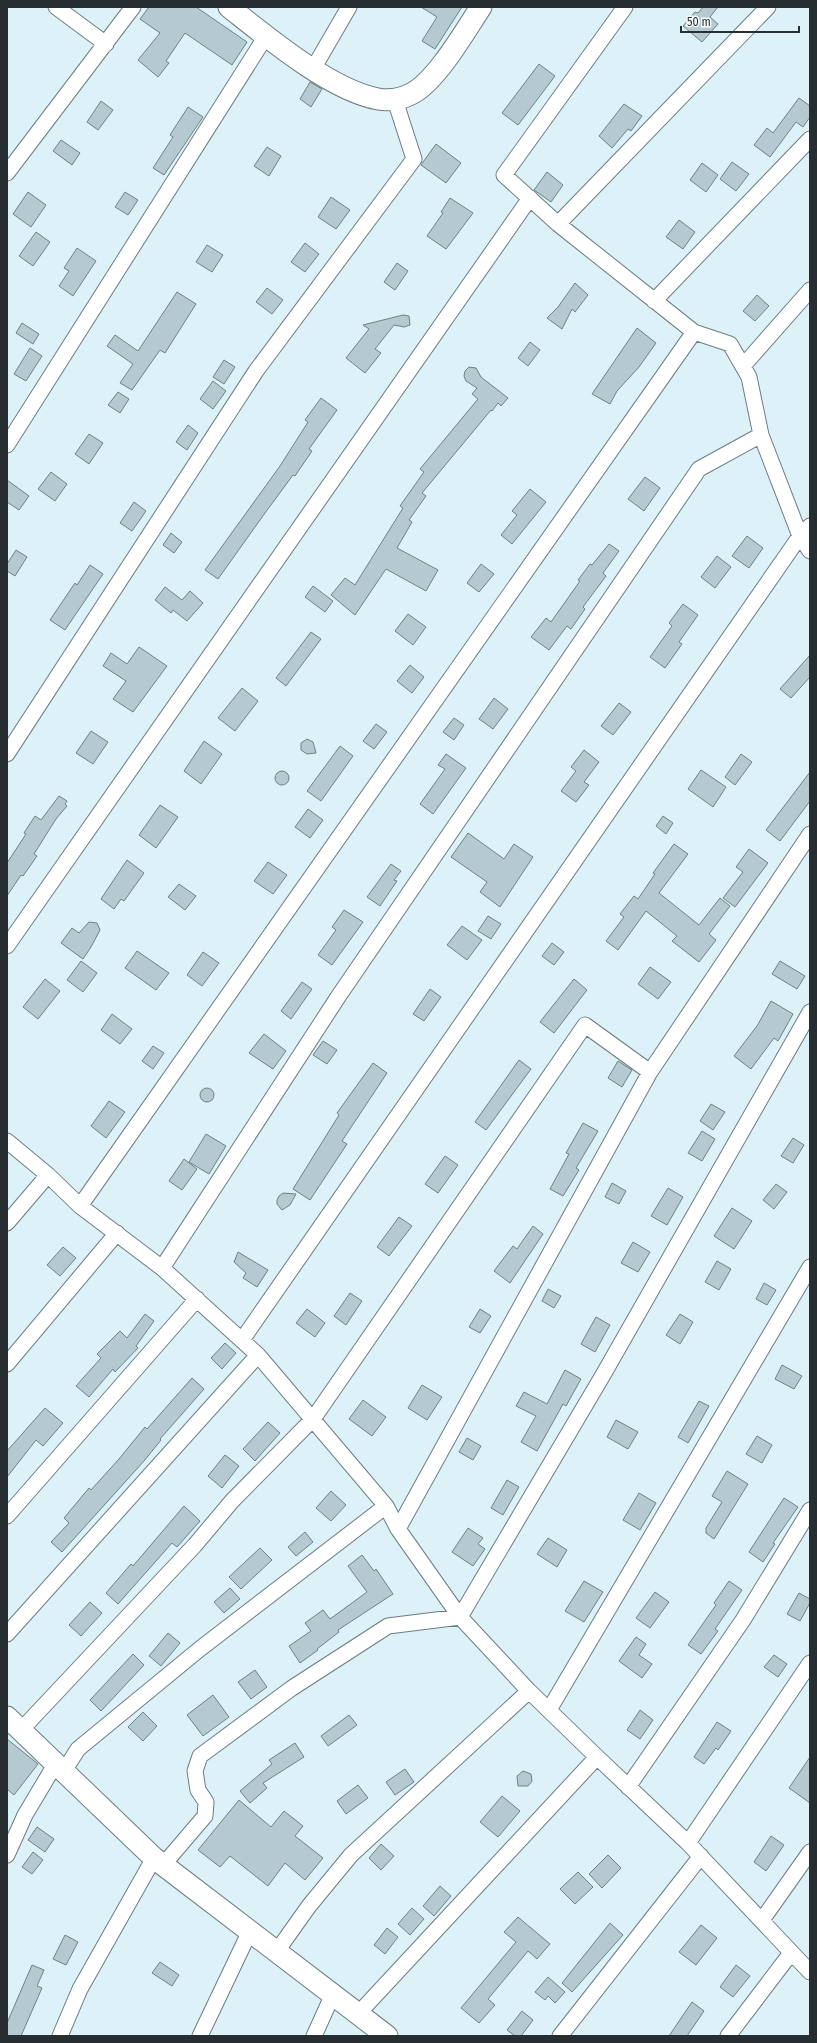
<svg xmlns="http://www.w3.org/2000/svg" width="817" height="2043" font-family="'Fira Sans Condensed',sans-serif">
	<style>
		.building { fill: #b5cad0; stroke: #6d8186 }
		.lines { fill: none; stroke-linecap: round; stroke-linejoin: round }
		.street-casing { stroke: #6a7d82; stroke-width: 17 }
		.secondary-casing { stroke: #6a7d82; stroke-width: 23 }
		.street { stroke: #fff; stroke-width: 15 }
		.secondary { stroke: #fff; stroke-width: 21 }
	</style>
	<rect width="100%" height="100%" fill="#ddf2f8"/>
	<path class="building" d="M149,7H196L247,42L232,65L185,33L166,61L169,63L158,77L138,60L160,33L140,19Z
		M421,7H462L435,49L422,41L437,17Z
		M703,7H718L710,17L718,24L702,42L683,26L695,12L698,13Z
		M539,64L555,76L518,125L502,113Z
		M310,82L322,89L311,107L300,99Z
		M799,98L810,106V117L803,127L796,122L770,157L754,145L767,128L773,133Z
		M101,101L113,110L98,130L87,122Z
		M624,104L642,116L631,131L628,129L612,148L599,136Z
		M188,107L203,117L164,175L153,168L173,137L170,135Z
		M61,140L80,153L72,165L53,151Z
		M436,144L461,163L446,183L421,165Z
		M267,147L281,156L269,176L254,166Z
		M732,162L749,174L736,191L720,179Z
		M702,163L718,175L706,192L690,180Z
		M547,172L563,185L551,202L534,190Z
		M28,192L46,205L31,227L13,214Z
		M125,192L138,200L128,215L115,207Z
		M331,197L350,210L336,229L318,217Z
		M450,198L473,213L446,249L427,236L443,213L441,212Z
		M679,220L695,232L683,249L666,237Z
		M36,232L50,242L33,266L19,256Z
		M305,243L319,254L305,272L291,262Z
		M207,245L223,255L212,272L196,262Z
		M77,248L96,261L73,296L59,286L69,271L64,268Z
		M397,263L408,271L395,290L384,282Z
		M575,283L588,295L575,312L572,309L562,329L547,318L558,307Z
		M267,288L283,300L272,314L256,302Z
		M177,292L196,304L165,353L160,350L132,390L120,383L133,364L107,346L115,335L138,351Z
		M757,295L769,306L755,321L743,311Z
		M403,315L409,316L410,325L404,327L394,325L375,349L381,353L365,373L346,358L369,329L363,325Z
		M22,323L39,334L33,344L16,333Z
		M637,328L656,343L639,367L617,391L610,404L592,394Z
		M530,342L540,350L528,366L518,358Z
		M30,348L42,356L26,381L14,374Z
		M224,360L235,367L224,384L213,377Z
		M469,367L476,368L481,377L508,398L501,406L498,403L492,411L491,410L422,493L426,496L409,520L412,522L397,548L438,570L426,591L386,569L355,615L331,595L345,578L355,585L403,508L400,506L424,472L420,469L478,399L472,394L477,388L466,381L464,376L465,371Z
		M213,381L226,391L213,409L200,399Z
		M118,392L129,399L120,413L108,405Z
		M321,398L337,410L309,449L312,451L295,476L293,475L265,513L218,579L205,570L280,466L308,422L305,420Z
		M188,425L198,433L187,450L176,442Z
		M89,434L103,443L89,464L75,454Z
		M51,472L67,484L55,501L38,489Z
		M645,477L660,488L644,511L628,499Z
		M7,480L29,496L19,510L7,502Z
		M530,489L546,502L512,544L501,535L517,515L512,511Z
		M134,502L146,511L132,531L120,523Z
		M171,533L182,542L174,553L163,545Z
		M747,536L763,548L749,568L732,556Z
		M609,544L619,551L603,573L606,576L583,607L585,609L571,629L567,626L549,650L531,637L546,618L551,622L580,581L578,580L590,564L592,565Z
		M16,550L27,557L15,576L7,571V564Z
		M717,556L731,567L715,588L701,577Z
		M481,564L494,574L479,592L467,583Z
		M90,565L103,574L65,630L50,620L75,583L77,585Z
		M313,586L333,601L325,612L305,597Z
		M165,587L182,600L190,591L203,603L187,621L173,610L171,613L155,600Z
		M683,604L698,615L679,642L682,644L665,668L650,657L672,626L669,623Z
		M408,614L426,627L413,645L395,631Z
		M311,632L321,639L286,686L276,678Z
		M139,647L167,666L133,712L113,699L126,681L103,666L111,653L127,664Z
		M810,655V677L791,698L780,689Z
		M410,665L424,677L412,693L397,681Z
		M242,688L258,701L235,731L218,718Z
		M494,698L508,709L493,729L479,719Z
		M619,703L631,712L613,735L601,726Z
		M454,718L464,725L454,740L443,732Z
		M376,724L387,732L374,749L363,741Z
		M91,731L108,742L93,764L76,753Z
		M307,739L313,742L316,753L307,754L301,750V743Z
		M204,741L222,754L201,784L184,771Z
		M340,746L353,756L321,801L307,791Z
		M584,750L599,762L584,782L589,785L576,802L561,791L576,771L571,767Z
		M446,754L466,768L433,814L420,804L445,769L438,765Z
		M741,754L752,762L735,785L725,777Z
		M701,770L726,787L713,807L688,789Z
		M275 778a7 7 0 1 1 14 0a7 7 0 1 1-14 0Z
		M810,772V801L780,841L766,830Z
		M59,796L67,801L65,804L67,806L56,819L34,854L37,856L23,876L21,875L7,896V863L26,834L24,833L35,816L41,820Z
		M160,805L178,817L156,848L139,835Z
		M308,809L323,820L310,838L295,827Z
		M663,816L673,823L666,834L656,826Z
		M468,833L504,859L514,844L533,857L500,907L480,892L487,882L451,857Z
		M674,844L688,854L659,893L699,925L720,898L730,906L709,934L716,940L699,962L672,941L677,936L646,911L618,950L606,941L624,917L620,914L634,896L638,899L655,874L653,873Z
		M749,849L768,863L735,907L723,898L743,872L736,867Z
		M127,860L144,873L124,901L121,899L114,909L101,899Z
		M268,862L287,875L273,894L254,881Z
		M391,864L401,871L394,880L397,881L380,906L367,897Z
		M179,884L196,896L185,910L168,897Z
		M344,910L363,922L332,965L318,955L336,930L332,927Z
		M488,916L501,924L491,939L478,931Z
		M89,922L97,923L100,930L91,947L83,959L61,943L72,928L79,933Z
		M462,926L482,940L467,960L447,945Z
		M552,943L564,952L554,965L542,956Z
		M137,951L169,973L156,990L125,968Z
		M203,952L219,963L202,986L187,975Z
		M81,961L97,973L83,992L67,980Z
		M780,961L805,976L797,989L772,974Z
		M650,967L671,982L658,999L638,984Z
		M45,979L60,991L38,1019L23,1007Z
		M574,979L587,990L554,1033L540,1022Z
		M302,982L312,989L291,1019L281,1011Z
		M430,989L441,997L424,1021L413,1014Z
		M771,1001L793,1014L778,1041L774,1038L751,1069L734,1056L757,1026Z
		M112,1014L132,1029L120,1044L101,1030Z
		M264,1034L286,1051L273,1069L249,1053Z
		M323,1041L337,1050L327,1064L313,1055Z
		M153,1046L164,1053L153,1069L142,1061Z
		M519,1060L531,1069L486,1130L475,1122Z
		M618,1061L632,1070L622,1087L608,1078Z
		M373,1063L387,1073L342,1141L347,1144L310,1200L293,1189L339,1115L337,1113Z
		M200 1095a7 7 0 1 1 14 0a7 7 0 1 1-14 0Z
		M109,1101L125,1112L106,1138L91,1126Z
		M711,1104L725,1112L713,1130L700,1121Z
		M583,1123L598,1131L576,1168L579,1170L563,1196L550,1189L569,1154L566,1153Z
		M702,1131L715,1139L702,1161L688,1153Z
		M206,1134L226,1146L209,1174L189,1162Z
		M793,1138L804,1145L793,1163L781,1156Z
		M445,1156L458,1165L438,1193L425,1184Z
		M184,1159L197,1169L182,1190L169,1181Z
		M612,1183L626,1191L619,1204L605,1197Z
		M776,1184L787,1192L774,1209L763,1200Z
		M668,1188L683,1197L667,1225L651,1216Z
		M283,1193L296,1194L290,1205L282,1210L277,1204V1200L279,1196Z
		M732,1208L752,1221L734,1249L714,1236Z
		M399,1217L412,1226L389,1256L377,1247Z
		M533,1226L543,1234L510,1283L494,1271L513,1246L517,1249Z
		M633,1242L650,1252L638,1272L621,1263Z
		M63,1247L76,1258L60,1276L47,1265Z
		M238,1252L268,1270L257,1287L243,1278L246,1273L234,1262Z
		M717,1261L731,1269L719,1290L705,1282Z
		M764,1283L776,1290L767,1305L756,1299Z
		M548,1289L561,1296L554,1308L542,1301Z
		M350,1293L362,1301L346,1325L334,1316Z
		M307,1309L325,1323L315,1337L296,1323Z
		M480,1309L491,1316L480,1333L469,1327Z
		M145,1314L154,1321L136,1346L138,1348L115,1372L113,1369L89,1397L76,1386L101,1358L97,1354L120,1331L127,1338Z
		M680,1314L693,1322L680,1344L666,1335Z
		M596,1317L610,1325L595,1352L581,1344Z
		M225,1343L236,1353L222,1369L211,1358Z
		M782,1365L802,1376L794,1389L775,1379Z
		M565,1370L581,1379L566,1406L563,1404L537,1451L521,1442L536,1416L516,1406L524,1392L547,1404Z
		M192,1378L204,1389L160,1439L161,1440L144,1461L62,1552L51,1542L69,1523L64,1518L89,1488L91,1490L119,1459L145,1427L147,1429Z
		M422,1385L442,1397L427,1420L408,1408Z
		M363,1400L386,1417L372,1436L349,1419Z
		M699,1401L709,1406L688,1443L678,1437Z
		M45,1408L63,1423L43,1446L36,1440L7,1477V1451Z
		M616,1420L638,1432L628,1449L607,1437Z
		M268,1422L280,1433L255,1461L243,1449Z
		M757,1436L772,1445L762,1463L746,1454Z
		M467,1438L481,1446L473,1460L459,1452Z
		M225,1455L239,1466L222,1488L208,1476Z
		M727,1471L748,1484L714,1539L706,1533V1528L722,1502L712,1496Z
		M507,1480L519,1487L503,1515L491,1508Z
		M331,1491L346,1505L331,1521L316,1508Z
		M639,1493L656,1503L640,1530L623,1520Z
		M784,1498L798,1507L773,1543L775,1544L763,1562L749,1552Z
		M184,1506L200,1521L177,1547L172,1543L118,1604L106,1593L131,1564L133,1566Z
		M468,1528L483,1538L478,1544L485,1549L473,1566L452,1552Z
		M305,1532L313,1542L296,1556L288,1547Z
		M548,1538L567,1550L557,1567L537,1554Z
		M260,1548L272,1560L241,1589L229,1577Z
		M362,1555L374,1571L376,1569L393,1594L338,1630L339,1632L317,1649L318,1650L300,1663L289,1646L311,1631L305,1623L323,1610L330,1619L367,1592L348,1566Z
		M584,1581L603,1592L584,1622L565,1611Z
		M729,1581L742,1590L715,1629L718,1631L701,1654L688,1645L716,1605L714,1603Z
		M230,1588L240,1599L224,1613L214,1602Z
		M655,1592L669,1602L650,1628L636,1618Z
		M799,1593L810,1599V1603L800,1621L787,1614Z
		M90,1602L102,1613L81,1636L69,1625Z
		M168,1633L180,1643L161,1666L149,1656Z
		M636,1637L646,1644L639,1655L652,1664L642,1678L619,1661Z
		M133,1654L144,1665L101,1711L90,1700Z
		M774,1655L787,1664L778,1677L764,1667Z
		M255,1670L267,1687L251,1699L238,1682Z
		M213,1695L229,1717L203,1736L187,1715Z
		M640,1710L653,1720L640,1739L627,1730Z
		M143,1712L157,1726L143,1741L128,1727Z
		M349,1715L357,1725L328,1746L321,1736Z
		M717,1722L731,1731L718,1750L716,1748L704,1764L694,1757Z
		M7,1739L38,1764L14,1795L7,1789Z
		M295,1743L304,1757L263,1783L267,1788L250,1803L240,1791L272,1764L269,1760Z
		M810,1757V1803L789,1788Z
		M405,1769L414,1782L395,1795L386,1782Z
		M523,1771L531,1774L532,1781L528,1786H518L517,1776Z
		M358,1785L368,1798L346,1814L337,1801Z
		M502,1796L520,1811L498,1837L480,1822Z
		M239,1800L271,1827L284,1811L303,1826L295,1836L323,1858L305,1880L285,1863L268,1886L230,1856L220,1867L198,1850Z
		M37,1827L54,1839L45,1852L28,1840Z
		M771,1836L784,1845L766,1871L754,1862Z
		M381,1844L394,1856L381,1870L369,1858Z
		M33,1852L43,1860L32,1874L22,1867Z
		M608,1855L621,1868L602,1888L589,1874Z
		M578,1872L593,1887L575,1904L560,1889Z
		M440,1886L451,1896L434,1916L423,1906Z
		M412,1908L424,1919L410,1935L398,1924Z
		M518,1917L550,1944L537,1959L528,1951L488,1999L495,2005L479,2023L461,2008L516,1942L504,1932Z
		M610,1923L623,1935L572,1992L562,1983Z
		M701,1925L717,1938L696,1965L679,1952Z
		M387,1928L398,1937L385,1954L374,1945Z
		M65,1935L78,1942L66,1965L53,1959Z
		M160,1962L179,1975L172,1986L152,1973Z
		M32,1965L44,1970L37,1986L42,1988L21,2036H7V2023Z
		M736,1965L750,1976L733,1997L720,1987Z
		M548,1977L565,1992L555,2003L548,1996L545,2000L535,1992Z
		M692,2002L704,2011L687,2036H669Z
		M522,2011L533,2020L521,2036H515L507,2030Z"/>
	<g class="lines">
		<g class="street-casing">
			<path id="street" d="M56,7L106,44
				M625,7L504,175L558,224L694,332L730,344L749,377L761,435L800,536L810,551
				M313,69L349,7
				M7,173L133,7
				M558,224L768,7
				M654,301L810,139
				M743,366L810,290
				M7,445L266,36
				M7,754L256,371L414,159L395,100
				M7,946L530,198
				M7,1141L48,1175L80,1206L162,1268L258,1355L386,1506L398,1529L460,1617L529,1691L597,1757L688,1843L810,1972
				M80,1206L694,332
				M7,1223L48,1175
				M162,1268L338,997L699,469L761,435
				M242,1340L800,536L810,526
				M7,1364L117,1233
				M7,1516L197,1299
				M398,1529L650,1072L810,834
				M7,1634L258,1355
				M549,1710L810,1267
				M21,1730L195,1545L232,1501L313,1419L585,1025L650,1072
				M64,1771L78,1749L201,1648L386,1506
				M628,1787L743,1620L810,1510
				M688,1843L810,1663
				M7,1855L25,1815L56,1763
				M164,1864L205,1816L206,1802L198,1790L195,1771L200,1756L292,1688L388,1626L460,1617L603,1375L810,1012
				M762,1920L810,1852
				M277,1951L309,1906L351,1855L529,1691
				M358,2014L597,1757
				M60,2036L80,1989L154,1858
				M200,2036L250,1931
				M314,2036L333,1994
				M560,2036L701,1856
				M728,2036L791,1953"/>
		</g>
		<g class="secondary-casing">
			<path id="secondary" d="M229,7C267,37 330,90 378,99C389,101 401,99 411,94C436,82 465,31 481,7
				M7,1717L154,1858L387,2036"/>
		</g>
		<use href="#street" class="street"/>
		<use href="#secondary" class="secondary"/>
	</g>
	<rect width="817" height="2043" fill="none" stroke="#262e31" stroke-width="16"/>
	<path d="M681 26v6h118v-6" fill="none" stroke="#262e31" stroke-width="2"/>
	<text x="687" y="26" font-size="12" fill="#262e31" stroke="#f8fcfd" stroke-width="3" paint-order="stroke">50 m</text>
</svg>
